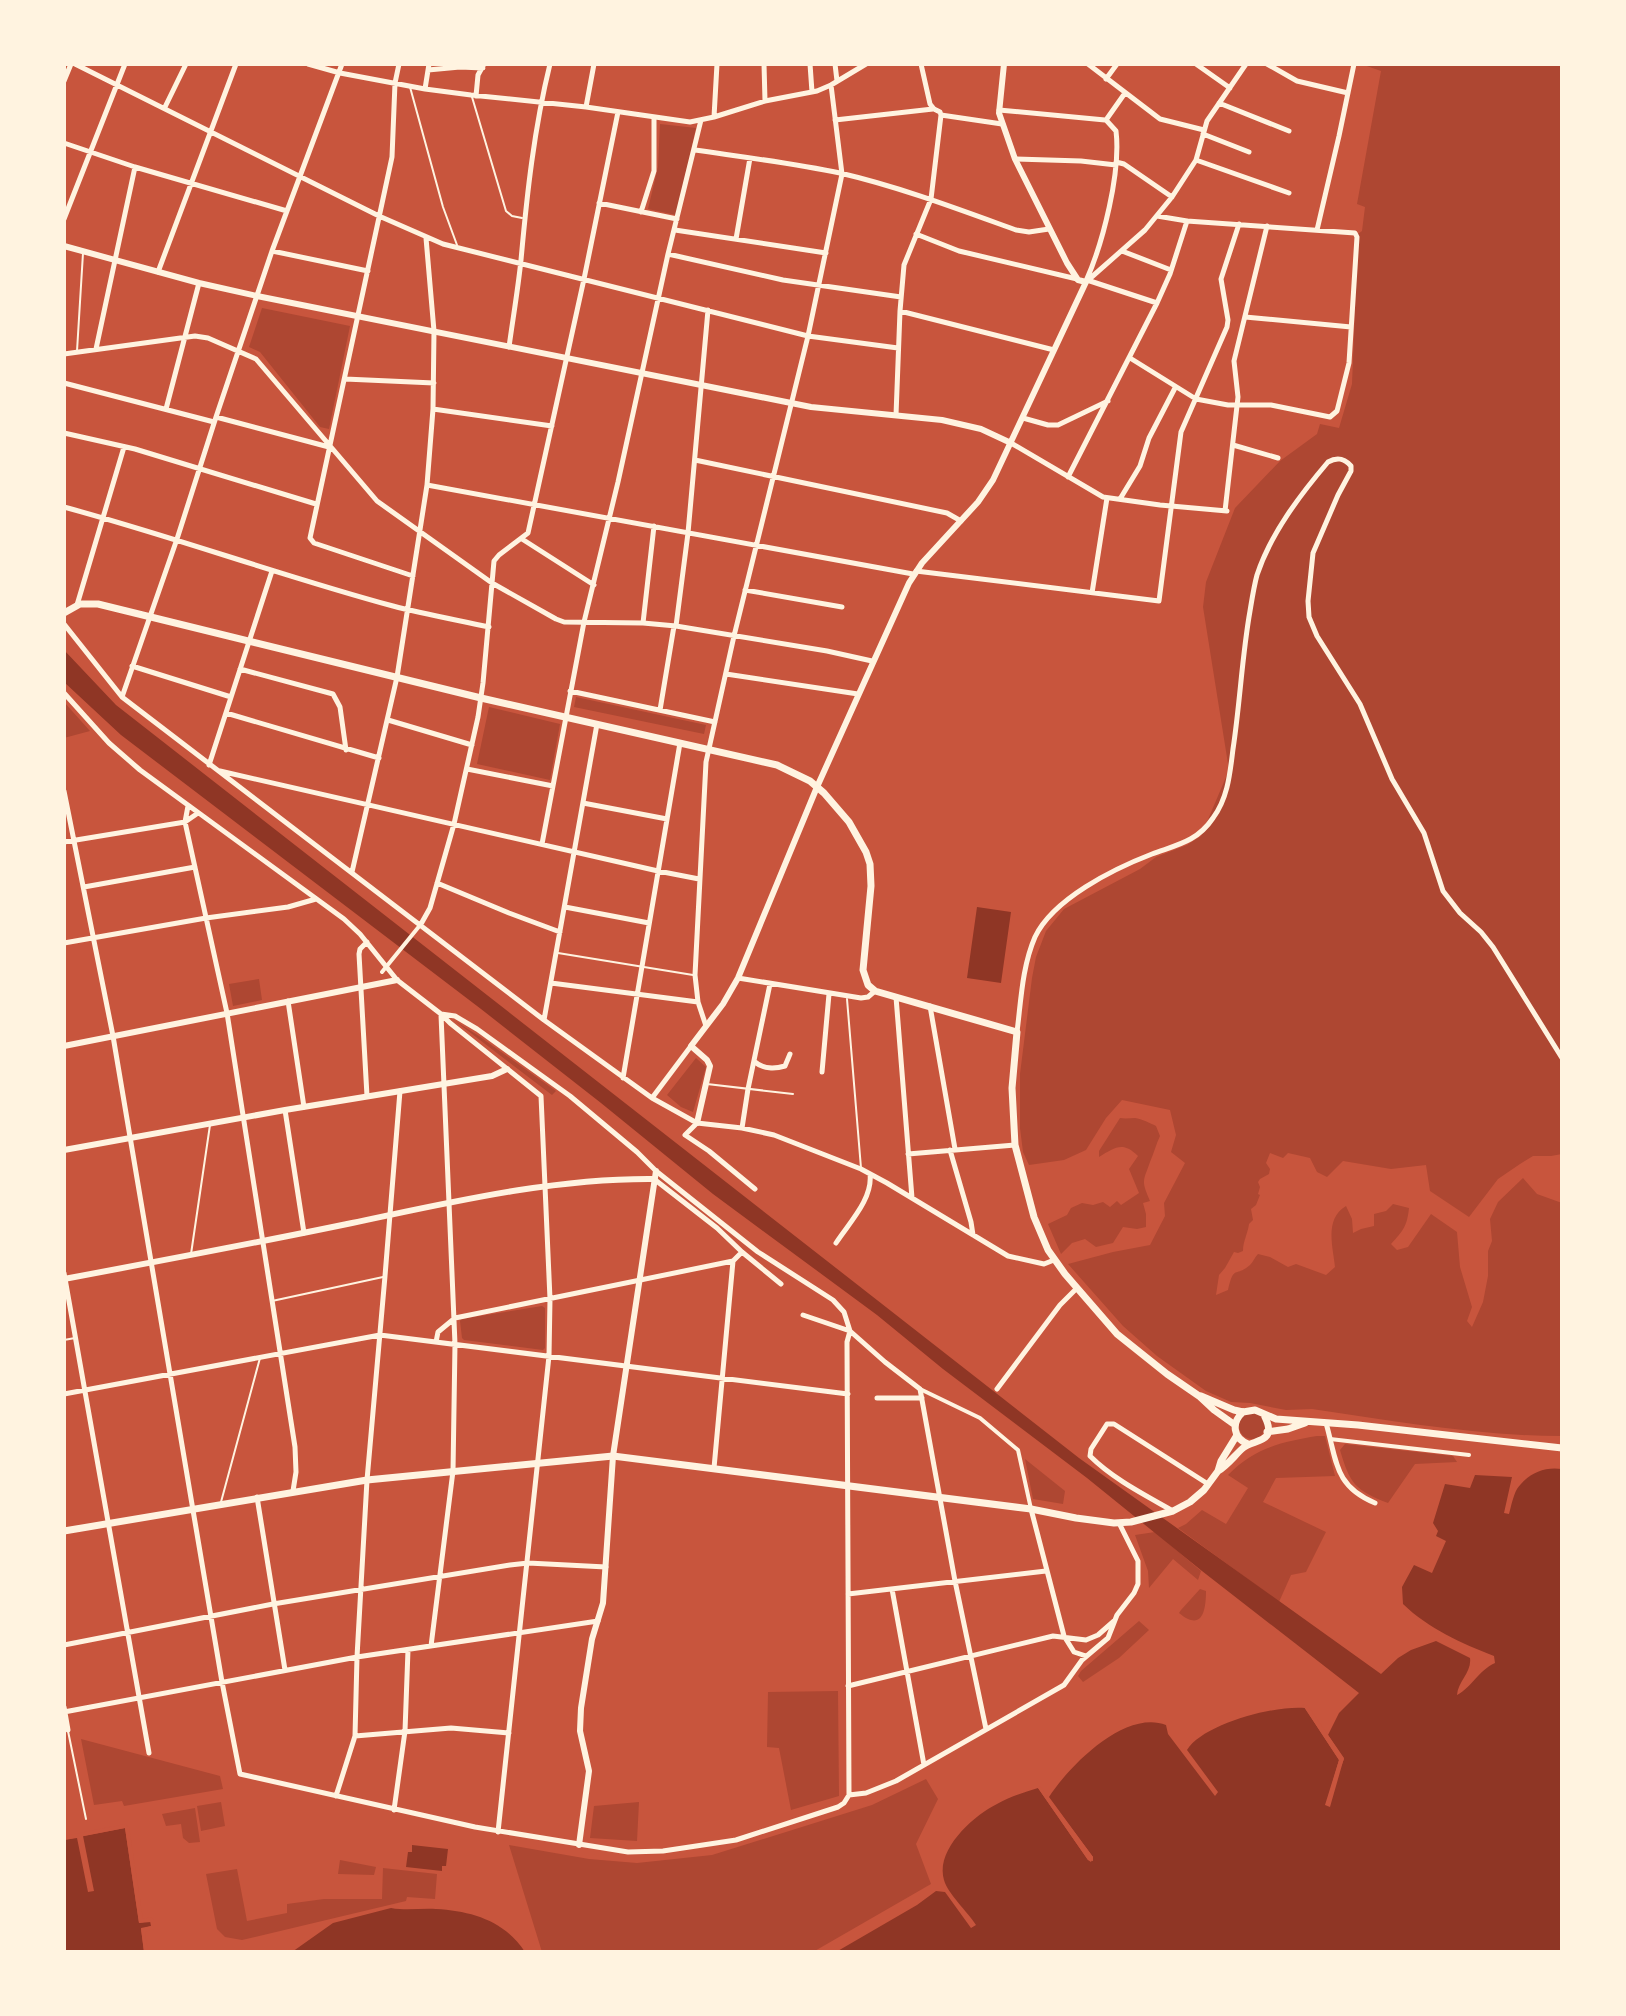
<svg xmlns="http://www.w3.org/2000/svg" width="1626" height="2016" font-family="'Source Sans 3',sans-serif">
	<style>
		.green { fill: #ae4732 }
		.water { fill: #8f3625 }
		.pier { fill: #c8553d }
		.lines { fill: none; stroke-linecap: round; stroke-linejoin: round }
		.service { stroke: #fff3e0; stroke-width: 2 }
		.pedestrian { stroke: #fff3e0; stroke-width: 4 }
		.minor { stroke: #fff3e0; stroke-width: 5 }
		.tertiary { stroke: #fff3e0; stroke-width: 6 }
		.secondary { stroke: #fff3e0; stroke-width: 7 }
	</style>
	<rect width="100%" height="100%" fill="#c8553d"/>
	<path class="green" d="M1361,64H1562V1154L1551,1156H1533L1520,1164L1498,1179L1469,1217L1430,1191L1426,1165L1391,1169L1343,1161L1327,1177L1317,1172L1310,1158L1288,1153L1283,1158L1270,1153L1266,1163L1270,1169L1269,1174L1260,1179L1258,1182L1260,1187L1258,1194L1260,1195L1256,1205L1251,1209L1253,1220L1249,1224C1248,1233 1243,1241 1243,1251L1238,1253L1234,1252L1225,1268L1219,1275L1216,1295L1228,1290C1234,1264 1235,1278 1250,1265C1253,1262 1255,1257 1258,1254L1270,1257L1288,1267L1296,1264L1326,1275L1335,1267C1333,1247 1324,1219 1346,1206L1352,1219L1353,1233L1361,1229L1374,1226V1214L1386,1211L1393,1204L1409,1208C1407,1226 1404,1230 1391,1244L1397,1250L1408,1247L1431,1214L1457,1232L1460,1267L1472,1307L1467,1321L1472,1327L1483,1302L1488,1276V1251L1492,1241L1490,1219L1498,1202L1523,1178L1537,1194L1562,1203V1436C1478,1436 1395,1421 1312,1409L1286,1410L1250,1403L1231,1402L1206,1391L1157,1356L1123,1326L1068,1264L1113,1252L1150,1245L1165,1216L1164,1203L1185,1163L1171,1152L1176,1135L1170,1110L1122,1100L1106,1118L1086,1150L1064,1160L1029,1165L1023,1152L1020,1128V1074L1032,978L1036,957L1046,931L1064,909L1140,869L1156,857L1187,845L1201,836L1229,770L1203,607L1206,582L1235,508L1280,461L1317,434L1320,424L1339,428L1352,384L1358,234L1362,231L1365,207L1357,204L1381,71Z
		M660,124L696,128L676,215L648,209L658,167Z
		M262,308L350,326L329,429L320,427L260,352L249,347Z
		M576,697L706,725L704,734L574,707Z
		M64,702L90,731L64,738Z
		M489,707L560,724L550,780L477,764Z
		M259,979L262,1000L233,1006L229,984Z
		M455,1021L479,1036L556,1091L552,1095Z
		M696,1058L706,1067L693,1112L681,1107L667,1095Z
		M1120,1118C1126,1119 1130,1118 1135,1118C1142,1119 1150,1123 1156,1126L1160,1136C1156,1144 1154,1153 1150,1162C1143,1182 1141,1180 1150,1201L1143,1203L1146,1214V1227L1137,1229L1123,1227L1113,1243L1096,1247L1085,1239L1072,1243L1061,1254L1048,1224L1067,1215L1071,1208L1082,1203L1093,1205L1103,1202L1110,1207L1117,1201L1121,1205L1139,1193L1129,1169L1138,1156C1123,1141 1115,1147 1099,1157V1151Z
		M542,1306L545,1308V1348L543,1350L464,1340L462,1338L460,1321L461,1319Z
		M1239 1426a13 13 0 1 1 26 0a13 13 0 1 1-26 0Z
		M1317,1436H1325L1335,1476L1276,1478L1263,1502L1326,1532L1306,1572L1291,1575L1279,1602L1178,1528L1186,1524L1202,1510L1226,1524L1248,1488L1228,1475C1254,1448 1281,1442 1317,1436Z
		M1345,1444L1453,1456L1457,1462L1415,1464L1388,1503C1355,1490 1350,1484 1340,1450Z
		M1025,1459L1065,1491L1063,1504L1033,1499Z
		M1155,1532L1201,1571L1198,1580L1173,1559L1149,1588L1148,1571L1135,1535Z
		M1200,1589L1206,1591C1206,1611 1202,1632 1179,1613L1181,1610Z
		M1139,1621L1149,1630L1119,1658L1083,1682L1078,1676L1081,1671Z
		M838,1691L839,1796L791,1810L779,1748L767,1747L768,1692Z
		M81,1739L220,1776L223,1789L124,1806L122,1801L94,1805Z
		M926,1779L938,1799L916,1844L931,1884L813,1952H542L509,1845L589,1859L637,1863L712,1855L872,1805Z
		M221,1802L225,1826L201,1831L197,1806Z
		M639,1802L637,1841L590,1838L594,1806Z
		M195,1808L200,1842L189,1843L183,1838L181,1824L166,1826L162,1814Z
		M340,1860L376,1867L374,1875L338,1874Z
		M383,1868L437,1874L435,1899L407,1897L406,1901L242,1940L225,1937L217,1929L206,1874L237,1869L247,1921L287,1913V1904L324,1899H382Z"/>
	<path class="water" d="M64,650L116,705L1079,1458L1381,1674L1398,1658L1411,1650L1436,1641L1470,1658C1472,1672 1458,1681 1457,1695C1472,1687 1478,1671 1495,1663L1494,1656C1461,1643 1429,1629 1403,1604L1402,1587L1414,1565L1432,1573L1446,1541L1436,1536L1438,1531L1433,1523L1445,1484L1470,1488L1475,1475L1512,1477L1504,1513L1509,1514C1511,1507 1513,1496 1517,1489C1527,1474 1544,1466 1562,1469V1952H836L917,1905L936,1891L945,1892L971,1928L976,1925C967,1911 948,1894 944,1880C935,1850 973,1816 997,1804C1010,1797 1024,1792 1038,1788L1088,1860L1093,1861V1857L1049,1797C1069,1766 1125,1709 1166,1725L1168,1734L1215,1796L1218,1792L1187,1750C1203,1724 1275,1705 1305,1708L1339,1760L1326,1805L1344,1759L1328,1735L1339,1713L1359,1693L1202,1571L1087,1478L943,1369L877,1315L713,1194L601,1103L481,1009L121,735L64,682Z
		M977,907L1011,912L1001,983L967,978Z
		M125,1828L139,1923L150,1921L151,1926L141,1929L144,1952H64V1840Z
		M412,1845L448,1849L446,1866H442V1871L406,1867L408,1852H412Z
		M391,1908C407,1911 421,1908 436,1909C472,1911 505,1921 525,1952H292L333,1923Z"/>
	<path class="pier" d="M1302,1704L1308,1706L1344,1758L1330,1807L1325,1805L1339,1760Z
		M1040,1786L1093,1857L1091,1862L1088,1860L1038,1788Z
		M125,1824L129,1827L143,1919L151,1917L154,1920V1929L145,1932L148,1952H144L141,1928L151,1926V1922L139,1923L125,1828L83,1836L94,1891L88,1892L77,1838L64,1840V1836Z"/>
	<g class="lines">
		<path class="service" d="M410,87L443,207L457,245
			M472,97L506,211L512,216L522,218
			M77,351L83,253
			M558,953L693,975
			M847,999L861,1168
			M707,1084L793,1094
			M191,1254L210,1125
			M272,1301L383,1277
			M64,1340L75,1338
			M221,1502L260,1358
			M68,1731L86,1819"/>
		<path class="pedestrian" d="M382,972L421,924
			M920,1389L980,1418L1018,1450L1031,1509
			M1330,1439L1469,1455"/>
		<path class="minor" d="M75,64L379,216L443,244L808,336L898,348
			M308,64L340,73L425,89L471,95L586,107L690,122L714,117L765,101L817,91L831,85L866,64
			M399,64L395,83L392,157L310,538L314,543L413,576
			M764,64L765,101
			M810,64L812,92
			M835,64L837,81
			M1088,64L1160,119L1204,130
			M1196,64L1230,88
			M1267,64L1297,81L1348,93
			M428,70L460,67L483,68
			M1106,79L1117,64
			M64,81L71,64
			M425,89L429,64
			M476,96L478,75L484,64
			M1219,103L1289,131
			M165,107L186,64
			M586,107L594,64
			M999,110L1105,120
			M941,115L1002,124
			M714,117L717,64
			M835,120L933,109
			M1203,134L1249,152
			M64,143L135,167L287,211
			M695,150C743,157 792,163 840,173C900,187 958,209 1016,230L1029,232L1049,229
			M1015,159L1081,161L1116,165
			M1196,160L1289,193
			M1116,162L1124,164L1172,197
			M599,203L677,219
			M641,212L654,171V117
			M64,219L125,64
			M675,230L826,253
			M1317,230L1339,136L1354,64
			M916,234L959,251L1077,279
			M736,239L750,158
			M272,251L368,271
			M1122,251L1171,270
			M668,254L783,280L901,297
			M158,272L236,64
			M1086,281C1103,243 1121,172 1116,131L1106,120L1125,93
			M1090,281L1157,303
			M1086,282L1145,230L1172,197L1196,160L1207,121L1246,64
			M900,311L1054,350
			M1245,317L1351,327
			M509,347C513,318 518,289 521,260C527,194 534,129 550,64
			M96,349L135,167
			M64,354L195,336L208,338L256,359L377,501L492,583L556,619L564,622L643,623L676,626L827,651L872,661
			M1130,358L1196,399L1228,405H1271L1330,417L1337,411L1349,363L1357,237L1355,233L1187,221L1157,216
			M345,379L434,383
			M64,383L214,422
			M166,409L199,283
			M433,409L552,426
			M896,415L900,311L904,265L931,199L941,115L940,112L934,109L930,104L921,64
			M216,417L329,447
			M1023,418L1048,425H1058L1108,401
			M64,433L135,449L316,504
			M1011,443L1103,497L1160,505L1227,511
			M1233,445L1278,458
			M695,460L947,513L961,521
			M1068,477L1157,303L1170,274L1187,221
			M427,485L913,574
			M1120,499L1140,466L1149,438L1175,388
			M64,507C175,537 282,576 393,606C424,614 457,620 489,627
			M1225,511L1238,397L1234,361L1267,226
			M522,539L594,585
			M916,571L1159,601L1181,432L1227,327L1228,320L1221,279L1239,224
			M745,590L842,607
			M1092,593L1107,498
			M77,605L124,447
			M643,623L654,526
			M64,624L122,697L544,1020L652,1098L697,1123L742,1128L774,1135L861,1169L887,1183L1008,1256L1044,1264L1054,1260
			M676,626L688,533L708,310
			M132,666L231,697
			M240,669L333,694L340,707L346,750
			M726,674L858,694
			M570,691L715,722
			M64,693L109,743L140,770L344,919L360,934L397,980L441,1014L455,1016L477,1029L538,1073L570,1096L637,1152L656,1171L758,1252L833,1300L844,1312L850,1331L885,1362L920,1389L955,1581L986,1729
			M122,697L177,539L216,417L272,251L342,64
			M660,710L674,626
			M226,713L379,758
			M388,720L472,745
			M209,765L272,571
			M467,769L553,786
			M220,771L658,871L699,879
			M64,791L113,1036L222,1682L240,1774L475,1827L628,1852L663,1851L736,1840L838,1807L844,1803L849,1795L866,1793L896,1781L1064,1685L1082,1660L1108,1638L1117,1615L1134,1593L1138,1584V1561L1119,1523
			M583,803L667,819
			M188,806L185,822L227,1013L295,1447L296,1472L293,1491
			M64,842L185,822L198,813
			M542,844L584,622L618,482L668,254L701,120
			M352,872L397,677L427,485L433,409L434,331L426,238
			M437,883L509,913L560,932
			M84,887L195,867
			M565,907L649,923
			M421,924L430,908L454,824L478,717L483,683L494,561L499,555L528,533L584,279L618,112
			M367,942L360,949L359,954L367,1096
			M64,943L206,918L288,907L316,899
			M738,978L861,998L868,997L875,991
			M551,983L698,1002
			M896,997L912,1198
			M288,1001L304,1107
			M930,1006L955,1149
			M441,1014L450,1023L541,1096L550,1299L549,1356L498,1832
			M544,1020L597,724
			M706,1026L698,1002L695,975L706,762L734,636L808,336L842,174L831,85
			M1017,1032C1021,1001 1022,967 1035,937C1053,899 1113,869 1152,854C1176,845 1197,842 1213,818C1228,798 1230,773 1233,749C1240,703 1242,656 1250,611C1252,599 1254,586 1257,575C1271,533 1300,495 1328,462C1337,457 1344,458 1351,466V471L1338,495L1313,553L1308,601L1309,617L1317,636L1360,704L1392,779L1424,833L1443,891L1460,913L1481,932L1493,947L1562,1058
			M755,1062C763,1069 775,1069 785,1066L790,1054
			M822,1072L829,994
			M623,1078L680,743
			M652,1098L691,1046
			M285,1110L304,1233
			M697,1123L685,1135L709,1151L755,1189
			M742,1128L748,1089L770,984
			M950,1150L971,1222L973,1235
			M908,1154L1015,1145
			M654,1179L717,1228L742,1252L781,1284
			M836,1243C849,1223 873,1199 870,1174
			M64,1273L149,1753
			M803,1315L850,1331L847,1342L849,1795
			M436,1342L438,1332L455,1318L733,1261L742,1252
			M997,1389L1060,1305L1077,1288
			M64,1394L380,1335L848,1394
			M877,1398H922
			M1326,1423C1337,1461 1334,1486 1375,1503
			M714,1468L733,1261
			M257,1497L285,1670
			M1031,1509L1064,1636L1074,1652L1086,1656
			M1173,1511C1145,1495 1113,1479 1090,1456L1091,1449L1107,1424H1114L1208,1484
			M892,1589L924,1765
			M848,1594L1046,1571
			M64,1645L273,1604L510,1565L528,1563L606,1567
			M431,1646L453,1471L455,1344L441,1015
			M848,1686L1053,1636L1086,1640L1098,1635L1114,1621
			M64,1707L68,1730
			M64,1712L357,1657L598,1621
			M355,1736L451,1728L509,1733
			M336,1796L355,1736L357,1657L367,1480L385,1276L400,1091
			M394,1810L405,1731L408,1650"/>
		<path class="tertiary" d="M64,246L199,283L257,296L811,407L942,420L981,429L1011,443
			M64,1046L397,980
			M697,1123L710,1066L707,1060L691,1046L723,1004L738,978L817,787L909,583L922,563L978,502L993,480L1086,282L1078,280L1067,263L1015,159L999,113L1004,64
			M64,1150L285,1110L492,1076L507,1069
			M64,1279C160,1261 256,1243 352,1223C452,1202 553,1178 654,1179
			M579,1845L589,1771L580,1731L581,1708L592,1639L603,1603L613,1456L656,1171"/>
		<path class="secondary" d="M64,613L80,604H98L481,698L777,765L810,781L824,793L849,822L866,852L870,864L871,886L863,970L868,985L875,991L1017,1032L1012,1088L1015,1145L1034,1217L1048,1250L1065,1274L1117,1334L1167,1374L1199,1396L1214,1410L1235,1425
			M1201,1396L1234,1410L1243,1412L1255,1410L1276,1419L1358,1425L1562,1448
			M1243,1412C1231,1423 1233,1438 1248,1444
			M1267,1432L1288,1429L1305,1423
			M1218,1471C1228,1465 1234,1456 1243,1448C1253,1439 1278,1444 1265,1417
			M64,1531L367,1480L613,1456L1031,1509L1076,1518L1114,1523L1131,1522L1173,1511L1190,1502L1204,1490L1218,1471L1221,1461L1237,1435"/>
	</g>
	<rect width="1626" height="2016" fill="none" stroke="#fff3e0" stroke-width="132"/>
</svg>
